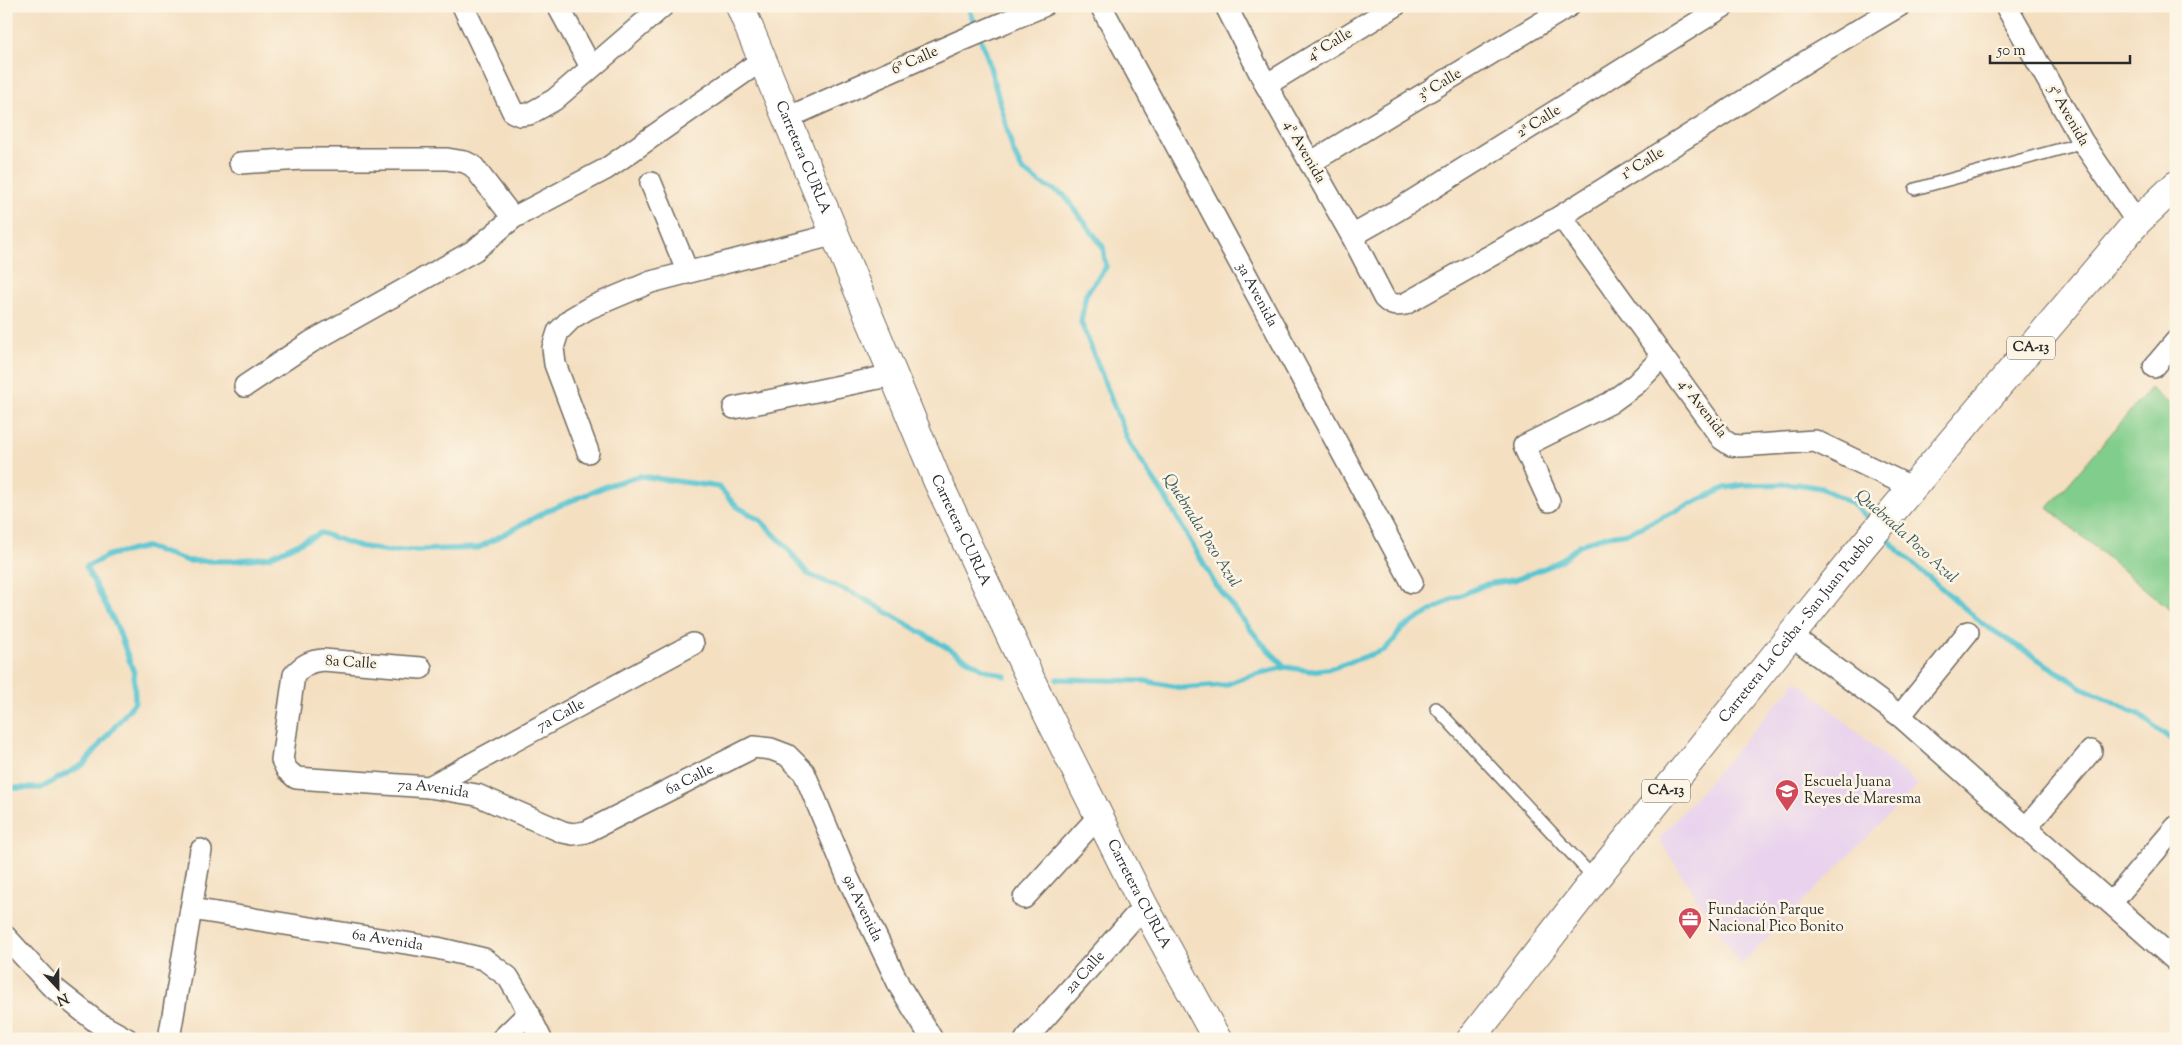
<svg xmlns="http://www.w3.org/2000/svg" width="2182" height="1045" font-family="'Sorts Mill Goudy',serif">
	<style>
		.built { fill: #e8d2ee }
		.green { fill: #81cd8b; stroke: #567c5b }
		.lines { fill: none; stroke-linecap: round; stroke-linejoin: round }
		.stream { stroke: #59c5d1; stroke-width: 5.5 }
		.service-casing { stroke: #716a60; stroke-width: 14 }
		.minor-casing { stroke: #716a60; stroke-width: 24 }
		.secondary-casing { stroke: #716a60; stroke-width: 30 }
		.primary-casing { stroke: #716a60; stroke-width: 30 }
		.service { stroke: #fff; stroke-width: 11 }
		.minor { stroke: #fff; stroke-width: 21 }
		.secondary { stroke: #fff; stroke-width: 28 }
		.primary { stroke: #fff; stroke-width: 28 }
		.labels { text-anchor: middle; dominant-baseline: central; stroke-width: 5; stroke-linejoin: round; paint-order: stroke }
		.shield { fill: #fcf5e5; stroke: #6a6863; stroke-width: 1 }
		.shield-label { font-size: 14px; font-weight: bold; fill: #2b2b2b }
		.street-label { font-size: 15px; fill: #2b2b2b; stroke: #fcf5e5 }
		.poi-label { font-size: 15px; fill: #2b2b2b; stroke: #fcf5e5; text-anchor: start }
		.water-label { font-size: 16px; font-style: italic; fill: #39595d; stroke: #fcf5e5 }
	</style>
	<rect width="100%" height="100%" fill="#fcf5e5"/>
	<filter id="ink" filterUnits="userSpaceOnUse"><feTurbulence type="fractalNoise" baseFrequency=".02" numOctaves="2"/><feDisplacementMap in="SourceGraphic" scale="10" xChannelSelector="R" yChannelSelector="G"/><feConvolveMatrix kernelMatrix="1 2 1 2 8 2 1 2 1" color-interpolation-filters="sRGB"/></filter>
	<filter id="wash" filterUnits="userSpaceOnUse"><feTurbulence type="fractalNoise" baseFrequency=".0096" numOctaves="4" result="noise"/><feDisplacementMap in="SourceGraphic" scale="20" xChannelSelector="R" yChannelSelector="G"/><feGaussianBlur stdDeviation="1.12" result="paint"/><feColorMatrix in="noise" values="0 0 0 0 0 0 0 0 0 0 0 0 0 0 0 0 0 1.4 0 .05"/><feComposite in="paint" operator="in"/></filter>
	<g filter="url(#wash)">
		<rect width="100%" height="100%" fill="#f4dfc1"/>
		<path class="built" d="M1797,680L1918,785L1740,966L1659,839Z"/>
		<path class="green" d="M2150,388L2176,409V615L2048,508Z"/>
		<g class="lines">
			<path class="stream" d="M968,6L987,56L1013,151L1022,170L1042,184L1064,195L1103,247L1106,267L1086,294L1081,322L1128,441L1167,500L1215,584L1259,640L1285,667L1311,671L1333,668L1384,650L1394,640L1401,629L1452,599L1487,584L1514,580L1545,568L1560,561L1580,545L1602,537L1628,533L1725,488L1744,485L1797,484L1821,488L1851,503L1874,523
				M1883,534L1900,552L1983,624L2083,688L2138,714L2176,743
				M1057,679L1146,681L1182,688L1225,685L1248,676L1285,667
				M6,788H41L84,764L135,702L134,673L118,629L86,567L109,555L146,547L188,561H231L269,557L321,533L358,546L388,551L478,548L549,510L609,485L640,476L719,487L736,506L760,520L783,543L808,574L863,598L983,669L1005,676"/>
		</g>
	</g>
	<g filter="url(#ink)">
		<g class="lines">
			<g class="service-casing">
				<path id="service" d="M1915,189L2068,147L2082,141
					M1436,708L1595,879"/>
			</g>
			<g class="minor-casing">
				<g id="minor">
					<path d="M463,6L513,112L520,115L529,114L554,100L663,6"/>
					<path d="M558,6L591,67"/>
					<path id="s1" d="M1101,6L1412,582"/>
					<path d="M1226,6L1266,85L1352,236L1384,298C1391,305 1395,306 1405,304L1561,216L1815,56L1899,6"/>
					<path d="M2006,6L2082,141L2137,222"/>
					<path d="M1266,85L1395,6"/>
					<path d="M787,118L958,42L1043,6"/>
					<path d="M240,163L302,159H447L465,162L473,166L513,218"/>
					<path d="M1310,163L1569,6"/>
					<path d="M651,183L688,273"/>
					<path d="M1561,216L1722,439L1731,445L1740,446L1815,441L1913,488"/>
					<path d="M1352,236L1396,211L1724,6"/>
					<path d="M2154,367L2176,341"/>
					<path d="M245,386L311,342L475,250L513,218L606,169L762,60"/>
					<path d="M734,408L893,375"/>
					<path d="M588,452L555,364L553,348L558,332L572,318L589,308L651,282L836,234"/>
					<path d="M1549,501L1524,446L1610,403L1636,384L1662,357"/>
					<path d="M1792,636L1900,716L2176,961"/>
					<path id="s2" d="M421,668L323,660C310,661 303,665 294,675L282,760L287,770L296,778L429,787L477,795L563,832L573,834L586,832L754,747L771,749L787,755L804,772L848,878L900,987L932,1039"/>
					<path d="M1900,716L1968,632"/>
					<path id="s3" d="M429,787L693,644"/>
					<path d="M2026,828L2091,751"/>
					<path d="M1024,898L1099,816"/>
					<path d="M2111,903L2176,827"/>
					<path id="s4" d="M191,909L437,948L484,959L508,977L522,1000L541,1039"/>
					<path d="M6,937L50,985L98,1023L127,1039"/>
					<path d="M169,1039L201,850"/>
					<path d="M502,1039L529,1013"/>
					<path id="s5" d="M1026,1039L1144,906"/>
				</g>
			</g>
			<g class="secondary-casing">
				<g id="secondary">
					<path id="s6" d="M740,6L937,480L1038,695L1144,906L1217,1039"/>
				</g>
			</g>
			<g class="primary-casing">
				<g id="primary">
					<path id="s7" d="M1471,1039L1595,879L1863,546L2137,222L2176,185"/>
				</g>
			</g>
			<use href="#service" class="service"/>
			<use href="#minor" class="minor"/>
			<use href="#secondary" class="secondary"/>
			<use href="#primary" class="primary"/>
		</g>
	</g>
	<defs>
		<g id="school-pin" transform="scale(1.25)"><path d="M0 17L-7.5 6A9.5 9.5 0 1 1 7.5 6Z" fill="#d1495b" stroke="#fcf5e5"/><path d="M0-5L7-2L0 1L-7-2ZM-4 1L0 2.5L4 1V4Q0 6-4 4Z" fill="#fff"/></g>
		<g id="office-pin" transform="scale(1.25)"><path d="M0 17L-7.5 6A9.5 9.5 0 1 1 7.5 6Z" fill="#d1495b" stroke="#fcf5e5"/><path d="M-6-3h4V-5.5h4V-3h4V5H-6ZM-1-4.5V-3h2v-1.5ZM-6 0V1H6V0Z" fill="#fff"/></g>
	</defs>
	<g fill-rule="evenodd">
		<use href="#school-pin" x="1787" y="791"/>
		<use href="#office-pin" x="1690" y="919"/>
	</g>
	<g class="labels">
		<g class="shield">
			<rect x="2007" y="336.5" width="48" height="23" rx="4"/>
			<rect x="1642" y="779.5" width="48" height="23" rx="4"/>
		</g>
		<g class="shield-label">
			<text x="2031" y="348">CA-13</text>
			<text x="1666" y="791">CA-13</text>
		</g>
		<g class="street-label">
			<text transform="translate(1330 45) rotate(-31)">4ª Calle</text>
			<text transform="translate(915 61) rotate(-24)">6ª Calle</text>
			<text transform="translate(1440 85) rotate(-31)">3ª Calle</text>
			<text transform="translate(2068 116) rotate(60)">5ª Avenida</text>
			<text transform="translate(1539 122) rotate(-32)">2ª Calle</text>
			<text transform="translate(1304 152) rotate(60)">4ª Avenida</text>
			<text stroke="none"><textPath href="#s6" startOffset="164">Carretera CURLA</textPath></text>
			<text transform="translate(1643 164) rotate(-32)">1ª Calle</text>
			<text stroke="none"><textPath href="#s1" startOffset="328">3a Avenida</textPath></text>
			<text transform="translate(1702 409) rotate(52)">4ª Avenida</text>
			<text stroke="none"><textPath href="#s6" startOffset="569">Carretera CURLA</textPath></text>
			<text stroke="none"><textPath href="#s7" startOffset="524">Carretera La Ceiba - San Juan Pueblo</textPath></text>
			<text transform="translate(351 663) rotate(4)">8a Calle</text>
			<text stroke="none"><textPath href="#s3" startOffset="150">7a Calle</textPath></text>
			<text stroke="none"><textPath href="#s2" startOffset="656">6a Calle</textPath></text>
			<text stroke="none"><textPath href="#s2" startOffset="379">7a Avenida</textPath></text>
			<text stroke="none"><textPath href="#s6" startOffset="974">Carretera CURLA</textPath></text>
			<text stroke="none"><textPath href="#s2" startOffset="935">9a Avenida</textPath></text>
			<text stroke="none"><textPath href="#s4" startOffset="199">6a Avenida</textPath></text>
			<text stroke="none"><textPath href="#s5" startOffset="89">2a Calle</textPath></text>
		</g>
		<g class="poi-label">
			<text x="1804" y="782">Escuela Juana<tspan x="1804" dy="17">Reyes de Maresma</tspan></text>
			<text x="1708" y="910">Fundación Parque<tspan x="1708" dy="17">Nacional Pico Bonito</tspan></text>
		</g>
		<g class="water-label">
			<text transform="translate(1201 531) rotate(58)">Quebrada Pozo Azul</text>
			<text transform="translate(1906 537) rotate(42)">Quebrada Pozo Azul</text>
		</g>
	</g>
	<rect width="2182" height="1045" fill="none" stroke="#fcf5e5" stroke-width="25"/>
	<g transform="translate(58 988) rotate(158)" stroke="#fcf5e5" stroke-width="4" paint-order="stroke">
	<path d="M0-4L9 19L0 12L-9 19Z" fill="#2b2b2b"/>
	<text y="-8" font-size="14" font-weight="bold" text-anchor="middle" fill="#2b2b2b">N</text>
	</g>
	<path d="M1990 55v8h140v-8" fill="none" stroke="#2b2b2b" stroke-width="2.5"/>
	<text x="1997" y="55" font-size="15" fill="#2b2b2b" stroke="#fcf5e5" stroke-width="4" paint-order="stroke">50 m</text>
</svg>
